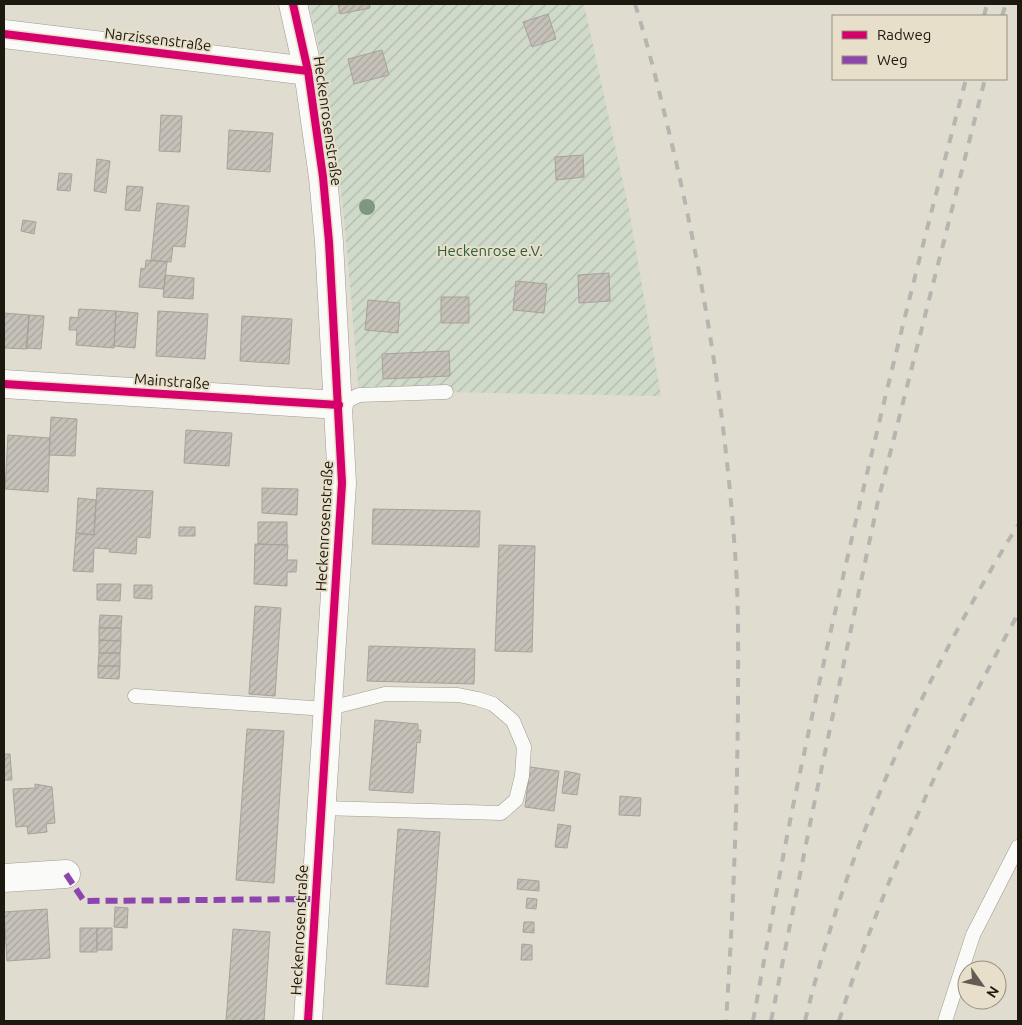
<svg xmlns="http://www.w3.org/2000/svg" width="1022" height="1025" font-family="Ubuntu,sans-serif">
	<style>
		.garden { fill: url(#garden-furrows) }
		.building { fill: url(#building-hatch); stroke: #a7a29a }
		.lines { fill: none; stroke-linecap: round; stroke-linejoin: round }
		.lane-casing { stroke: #9f9b92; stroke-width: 15 }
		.street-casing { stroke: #9f9b92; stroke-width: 29 }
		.lane { stroke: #fafaf8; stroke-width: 14 }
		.street { stroke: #fafaf8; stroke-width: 28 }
		.rail { stroke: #b6b5b2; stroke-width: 4; stroke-dasharray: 9 9; stroke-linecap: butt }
		.quiet { stroke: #8e44ad; stroke-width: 6; stroke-dasharray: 12 6; stroke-linecap: butt }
		.cycleway-casing { stroke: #e7dfc9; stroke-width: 11 }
		.cycleway { stroke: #d6006c; stroke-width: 8 }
		.tree { fill: #7e977f }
		.labels { text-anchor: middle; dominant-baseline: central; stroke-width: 4; stroke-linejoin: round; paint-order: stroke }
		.street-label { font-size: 15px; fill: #1c1911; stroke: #e7dfc9 }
		.park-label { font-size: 15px; fill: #2e5f3d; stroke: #e7dfc9 }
	</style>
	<defs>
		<pattern id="garden-furrows" width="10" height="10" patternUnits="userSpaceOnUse" patternTransform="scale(1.25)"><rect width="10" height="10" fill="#cfdaca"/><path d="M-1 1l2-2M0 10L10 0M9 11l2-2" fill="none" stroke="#b1baac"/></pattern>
		<pattern id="building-hatch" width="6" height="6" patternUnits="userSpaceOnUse" patternTransform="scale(1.25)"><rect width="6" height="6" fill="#c5c0b8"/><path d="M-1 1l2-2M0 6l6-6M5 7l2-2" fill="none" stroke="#a9a49d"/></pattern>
	</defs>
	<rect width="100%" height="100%" fill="#e0dcd0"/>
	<path class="garden" d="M309,4H584L629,210L661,396L446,392L359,395C348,265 341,132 309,4Z"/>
	<path class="building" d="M338,4H369L370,8L340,14Z
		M548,14L556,39L532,47L523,22Z
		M382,50L389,75L354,84L348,59Z
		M161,115L182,116L180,152L159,151Z
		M229,130L273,133L270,172L227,169Z
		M583,155L584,177L556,180L555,157Z
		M97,159L110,161L106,193L94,191Z
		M59,173L72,174L70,191L57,190Z
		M127,186L143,187L140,211L125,210Z
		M157,203L189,206L185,247L173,246L171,262L151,260Z
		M23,220L36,222L34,234L21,231Z
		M146,260L167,262L164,289L139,287L141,268L145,269Z
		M609,273L610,301L579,303L578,275Z
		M165,275L194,278L193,299L163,297Z
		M516,281L547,284L544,313L513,310Z
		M441,297H469V323H441Z
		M368,300L400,303L398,333L365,330Z
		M79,309L116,311L114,348L76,345L77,330H69L70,317L78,318Z
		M116,311L138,313L135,348L114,346Z
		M158,311L208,314L205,359L156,356Z
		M4,313L29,315L27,349L4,348Z
		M29,315L44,316L41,349L26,348Z
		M242,316L292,319L289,364L240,361Z
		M449,351L450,376L383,379L382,354Z
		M51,417L77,419L75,456L49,455Z
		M186,430L232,433L229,466L184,463Z
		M8,435L50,438L48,492L5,489Z
		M97,488L153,491L150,538L137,537L136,554L109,552L110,549L94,548L93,572L73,571L76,533L94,535Z
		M262,488L298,489L297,515L262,513Z
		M78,498L96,500L94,535L76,533Z
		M373,509L480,511L479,547L372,544Z
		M258,522H287V545L258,544Z
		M179,527H195V536H179Z
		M255,544L288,545L287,560H297L296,572H287V586L254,584Z
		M499,545L535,546L532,652L495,651Z
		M97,584H121L120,601L97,600Z
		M134,585H152V599L134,598Z
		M255,606L281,608L275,696L249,694Z
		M100,615L122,616L121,628H99Z
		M99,628H121V641L99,640Z
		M99,640L121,641L120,653H99Z
		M369,646L475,649L474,684L367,681Z
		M99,653H120V666H98Z
		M98,666H120L119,679L98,678Z
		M375,720L418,724V730H421L420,743L417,742L413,793L369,790Z
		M247,729L284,731L274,883L236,880Z
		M4,754H10L12,780H4Z
		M530,767L559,771L554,811L525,807Z
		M565,771L580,774L577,795L562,793Z
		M35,784L52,787L55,823L46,824L47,832L28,834L27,826L16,827L13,789L35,788Z
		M620,796L641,798L640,816L619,815Z
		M558,824L571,826L567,848L555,847Z
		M398,829L440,832L428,987L386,984Z
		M518,879L539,881V891L517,889Z
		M527,898L537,899L536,909L526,908Z
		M115,907L128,908L127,928L114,927Z
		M47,909L50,958L7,961L4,912Z
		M524,922H534V933L523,932Z
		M80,928H97V952H80Z
		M97,928H112V950H97Z
		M233,929L270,932L264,1021H226Z
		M522,944L532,945V960H521Z"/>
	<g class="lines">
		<g class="lane-casing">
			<path id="lane" d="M339,405L359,395L446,392
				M135,696L326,709L385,694L458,695L478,699L493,704L513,721L524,747L522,776L516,800L501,813L321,808
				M945,1021L973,935L1018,847"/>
		</g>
		<g class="street-casing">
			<path id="street" d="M293,4L308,71L323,177L329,242L342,483L308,1021
				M4,34L308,71
				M4,384L339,405
				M4,878L66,874"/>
		</g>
		<use href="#lane" class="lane"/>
		<use href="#street" class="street"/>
		<path class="rail" d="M635,4C648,45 658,87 668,128C702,267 725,409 735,552C739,603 738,655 738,706C737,811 733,917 726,1021
			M984,16L987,4
			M1002,16L1006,4
			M753,1021C766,951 778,881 792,811C843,565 902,321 966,79
			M771,1021L812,814L878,501L985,79
			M805,1021C847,846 923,678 1018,525
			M839,1021C884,879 946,744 1018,614"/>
		<path class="quiet" d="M66,874L84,901L315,899"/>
		<g class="cycleway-casing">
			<path id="cycleway" d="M293,4L308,71L323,177L329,242L342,483L308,1021
				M4,34L308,71
				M4,384L339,405"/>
		</g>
		<use href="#cycleway" class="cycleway"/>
	</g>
	<circle class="tree" cx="367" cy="207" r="8"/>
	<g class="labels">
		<g class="street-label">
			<text transform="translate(158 39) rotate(7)">Narzissenstraße</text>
			<text transform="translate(328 121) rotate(82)">Heckenrosenstraße</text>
			<text transform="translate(172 381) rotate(4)">Mainstraße</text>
			<text transform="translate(324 526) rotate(-87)">Heckenrosenstraße</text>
			<text transform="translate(299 930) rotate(-87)">Heckenrosenstraße</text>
		</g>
		<g class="park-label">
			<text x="490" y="250">Heckenrose e.V.</text>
		</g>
	</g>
	<rect width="1022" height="1025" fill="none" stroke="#1c1911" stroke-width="10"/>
	<rect x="832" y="15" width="175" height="65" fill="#e7dfc9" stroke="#96907f"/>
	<rect x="842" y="31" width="25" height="8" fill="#d6006c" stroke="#96907f"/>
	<text x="877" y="40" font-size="15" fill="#1c1911">Radweg</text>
	<rect x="842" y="56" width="25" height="8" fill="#8e44ad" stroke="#96907f"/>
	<text x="877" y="65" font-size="15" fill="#1c1911">Weg</text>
	<g transform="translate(982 985) rotate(123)"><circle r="24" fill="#e7dfc9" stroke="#96907f"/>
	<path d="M0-4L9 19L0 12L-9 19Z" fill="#615d54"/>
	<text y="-8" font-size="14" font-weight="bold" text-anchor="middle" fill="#1c1911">N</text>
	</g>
</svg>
